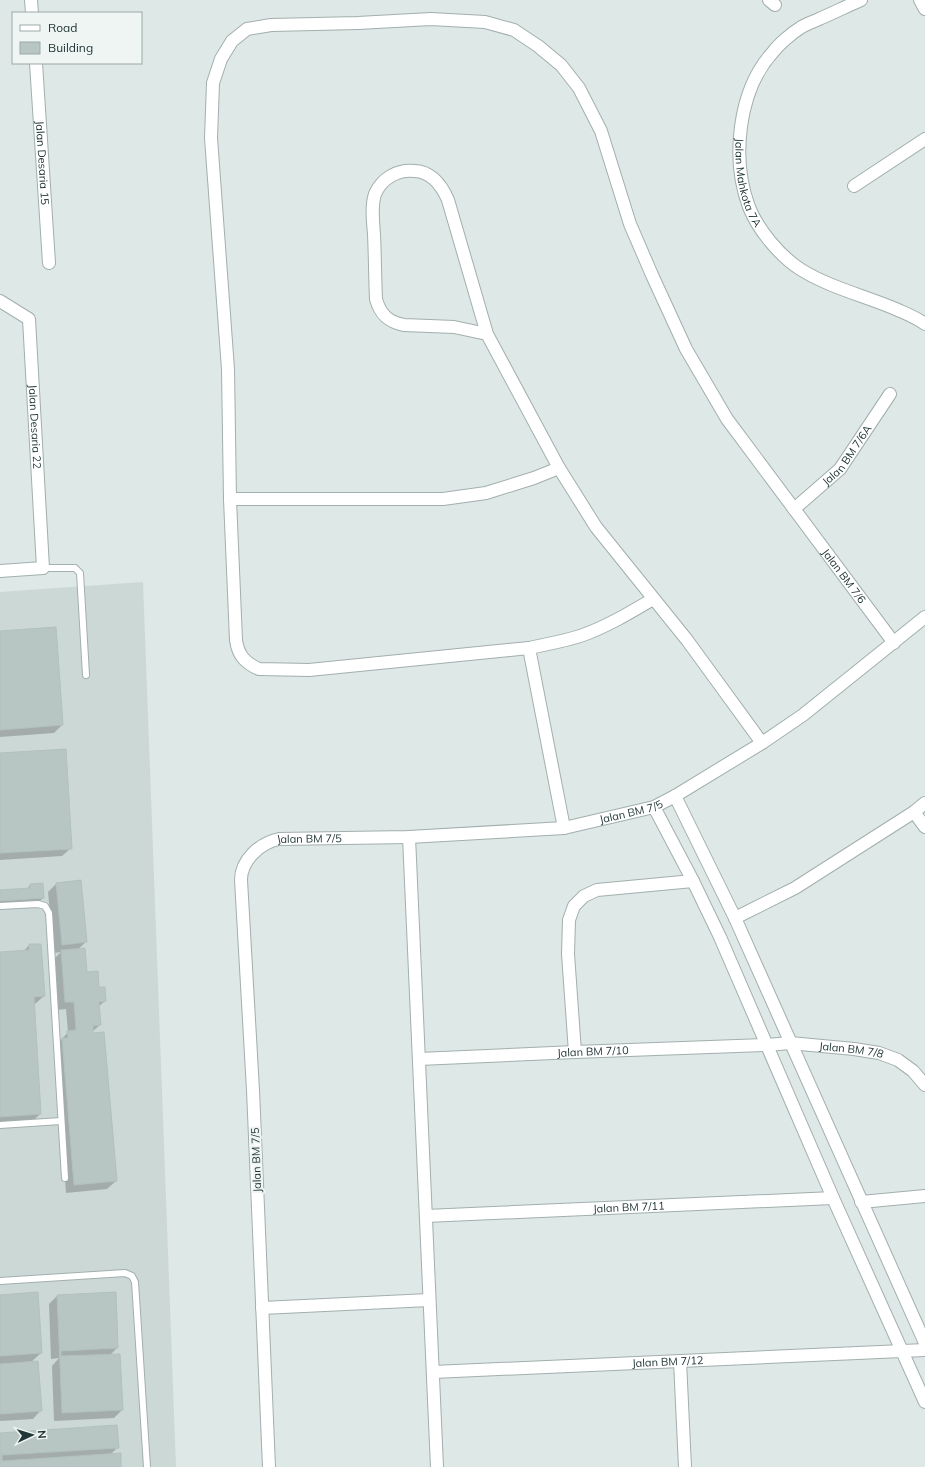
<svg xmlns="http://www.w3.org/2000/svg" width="925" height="1467" font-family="Mulish,sans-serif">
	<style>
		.built { fill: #ccd8d5 }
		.shadow { fill: #0003 }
		.building { fill: #b7c5c3; stroke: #b1c1be }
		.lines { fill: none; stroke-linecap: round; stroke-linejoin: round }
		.service-casing { stroke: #a2afae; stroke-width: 8 }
		.minor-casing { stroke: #a2afae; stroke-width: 14 }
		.service { stroke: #fff; stroke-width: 6 }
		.minor { stroke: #fff; stroke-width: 12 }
		.labels { text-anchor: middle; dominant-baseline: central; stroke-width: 4; stroke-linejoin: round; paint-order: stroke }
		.street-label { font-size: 11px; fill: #213636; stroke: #eef5f3 }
	</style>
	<rect width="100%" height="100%" fill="#dee8e6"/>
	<path class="built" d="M143,582L176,1467H0V592Z"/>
	<path class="shadow" d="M0,632L62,725L54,733L0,737Z
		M0,754L71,848L62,856L0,860Z
		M56,884L86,942L77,950L86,973L98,988L105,1001L98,1007L100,1025L92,1032L116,1181L107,1189L66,1193L55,1047L68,1032L66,1009L57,1010L53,960L61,952L54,953L48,892Z
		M30,885L43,898L35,906L0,909V891L27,889Z
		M29,945L44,996L35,1004H34L40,1114L32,1122L0,1124V953L23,952Z
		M0,1296L41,1353L31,1362L41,1410L33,1419L0,1421Z
		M57,1296L117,1348L110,1355L122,1410L114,1418L54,1421L52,1366L59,1358L51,1359L49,1304Z
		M0,1434L118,1447L110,1455L120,1467H0Z"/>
	<path class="building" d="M56,627L63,725L0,730V631Z
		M66,749L72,849L0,853V753Z
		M81,880L87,942L62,945L56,883Z
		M43,883L44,898L0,901V890L30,888V884Z
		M29,944H41L45,996L34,997L41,1114L0,1117V952L29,950Z
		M85,948L87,972L98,971L99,987H105L106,1001L99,1002L101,1025L93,1026V1033L104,1032L117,1181L74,1185L62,1038H68L67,1031L76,1030L74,1002H65L61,950Z
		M38,1292L42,1353L0,1356V1295Z
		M116,1292L118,1348L61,1351V1356L120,1354L123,1410L62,1413L57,1295Z
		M38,1361L42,1411L0,1414V1364Z
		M117,1425L119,1448L2,1455V1461L121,1453V1467H0V1433Z"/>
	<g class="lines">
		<g class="service-casing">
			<path id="service" d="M43,568H75L80,573L86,675
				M0,906L38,904L45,906L49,913L65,1178
				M0,1125L61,1121
				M0,1281L125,1273L132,1276L135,1282L147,1467"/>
		</g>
		<g class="minor-casing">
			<g id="minor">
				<path d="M31,0L32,13"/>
				<path d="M769,0L775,5"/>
				<path id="s1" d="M861,0C847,6 833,13 819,19C813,22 806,24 800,28C792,33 779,44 773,52C738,90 731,159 749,207C758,230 780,256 800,269C830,288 866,296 898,310C907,314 917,318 925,324"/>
				<path d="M920,0L925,9"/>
				<path id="s2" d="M36,63L49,263"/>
				<path d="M854,186L925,139"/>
				<path id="s3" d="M0,301L29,319L43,568L0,571"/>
				<path d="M487,334L454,327L404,325C388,322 380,314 376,299C375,277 375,255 374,234C373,222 371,206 375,194C382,178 398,169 415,171C432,172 442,186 448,200L487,334L559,468L596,527L687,640L762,743"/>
				<path d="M230,499H443L486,493L534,478L559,468"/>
				<path id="s4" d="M794,509L840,469L890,394"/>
				<path id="s5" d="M653,599C631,612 608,626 583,635C566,641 547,644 529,648L309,670L259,669C245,663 238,655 236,640L230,499L228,369L211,138L213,83L221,59L232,41L247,29L271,25L358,23L431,19L485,22L514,30L538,46L561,65L579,88L601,131L630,224L652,275L686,349L727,419L894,643"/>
				<path d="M529,648L564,828"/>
				<path d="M675,796L735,918L925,1343"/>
				<path d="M654,807L693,881L720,937L833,1198L925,1402"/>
				<path d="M914,812L925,827"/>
				<path d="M409,837L437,1467"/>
				<path d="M735,918L795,888L914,812L925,803"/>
				<path d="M575,1052L568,954L569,920L574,906L584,896L597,890L693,881"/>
				<path id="s6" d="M419,1059L575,1052L767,1045L790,1043L854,1049L879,1053L898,1060L913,1071L925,1085"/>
				<path d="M861,1202L925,1196"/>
				<path id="s7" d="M426,1216L833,1198"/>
				<path d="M262,1308L429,1300"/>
				<path d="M680,1361L685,1467"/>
				<path id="s8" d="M433,1372L925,1350"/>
				<path id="s9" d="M269,1467L253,1090L241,880C241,860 260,843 279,839L409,837L564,828L654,807L675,796L762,743L803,715L925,617"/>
			</g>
		</g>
		<use href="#service" class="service"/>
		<use href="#minor" class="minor"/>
	</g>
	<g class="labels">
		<g class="street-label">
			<text stroke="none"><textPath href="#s2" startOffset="100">Jalan Desaria 15</textPath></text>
			<text stroke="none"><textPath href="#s1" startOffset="243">Jalan Mahkota 7A</textPath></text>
			<text stroke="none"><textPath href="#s3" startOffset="142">Jalan Desaria 22</textPath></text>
			<text stroke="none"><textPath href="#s4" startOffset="76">Jalan BM 7/6A</textPath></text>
			<text stroke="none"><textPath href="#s5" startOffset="1984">Jalan BM 7/6</textPath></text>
			<text stroke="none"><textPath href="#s9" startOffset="1002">Jalan BM 7/5</textPath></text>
			<text stroke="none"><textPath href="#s9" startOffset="678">Jalan BM 7/5</textPath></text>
			<text stroke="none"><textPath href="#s6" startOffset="174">Jalan BM 7/10</textPath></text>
			<text stroke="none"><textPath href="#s6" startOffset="433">Jalan BM 7/8</textPath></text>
			<text transform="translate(256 1160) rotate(-92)">Jalan BM 7/5</text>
			<text stroke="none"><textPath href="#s7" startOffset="203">Jalan BM 7/11</textPath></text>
			<text stroke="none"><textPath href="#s8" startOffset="235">Jalan BM 7/12</textPath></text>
		</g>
	</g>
	<rect x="12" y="12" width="130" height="52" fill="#eef5f3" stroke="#9ca9a7"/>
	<rect x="20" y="25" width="20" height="6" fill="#ffffff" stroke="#9ca9a7"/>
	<text x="48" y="32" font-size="12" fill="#213636">Road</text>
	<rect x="20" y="42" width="20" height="12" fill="#b7c5c3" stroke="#9ca9a7"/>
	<text x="48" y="52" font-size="12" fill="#213636">Building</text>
	<g transform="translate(32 1435) rotate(86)" stroke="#eef5f3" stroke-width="3" paint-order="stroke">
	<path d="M0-3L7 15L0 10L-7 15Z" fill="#213636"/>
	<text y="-6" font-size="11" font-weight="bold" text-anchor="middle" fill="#213636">N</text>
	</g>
</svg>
